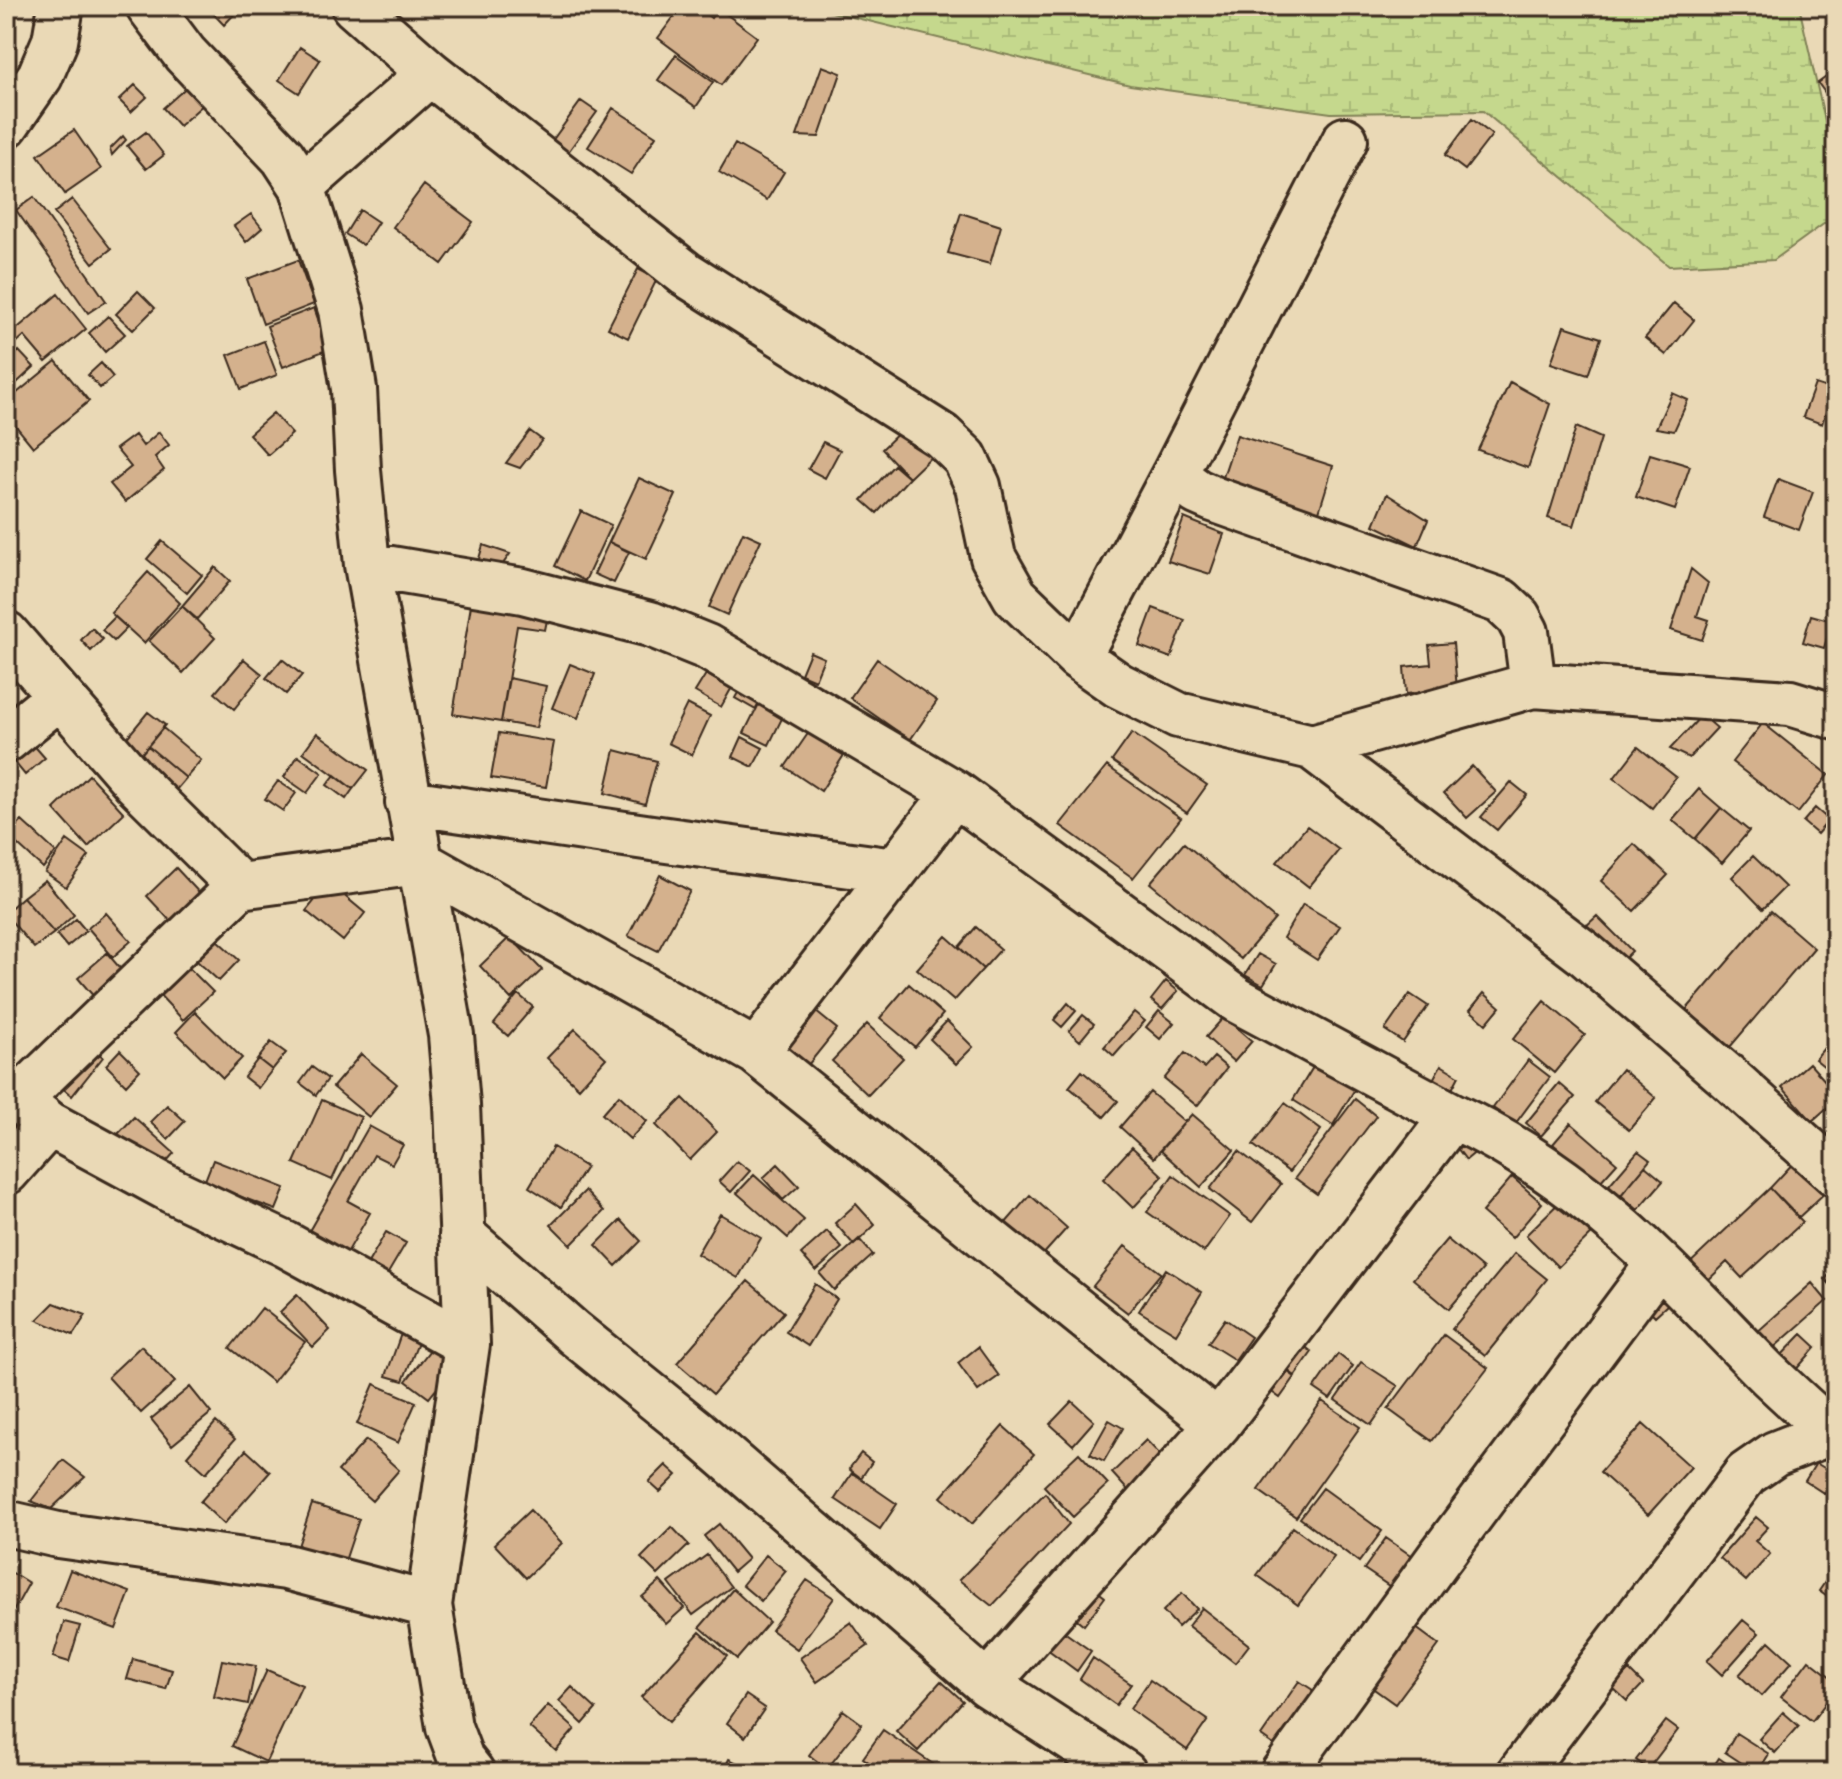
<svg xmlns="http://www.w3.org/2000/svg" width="1842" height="1779" font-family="'Patrick Hand',sans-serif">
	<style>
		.wetland { fill: url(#wetland-marsh); stroke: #808156; stroke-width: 2 }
		.building { fill: #d4b18d; stroke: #3b2a1e; stroke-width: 2 }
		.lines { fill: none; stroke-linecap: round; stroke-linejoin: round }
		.minor-casing { stroke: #3b2a1e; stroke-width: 50 }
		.minor { stroke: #ead9b6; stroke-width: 44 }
	</style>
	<defs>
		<pattern id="wetland-marsh" width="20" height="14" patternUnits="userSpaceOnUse" patternTransform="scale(2)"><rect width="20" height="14" fill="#c5d88d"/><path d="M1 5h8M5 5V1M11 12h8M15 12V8" fill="none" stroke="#aaba79"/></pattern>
	</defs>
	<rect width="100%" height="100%" fill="#ead9b6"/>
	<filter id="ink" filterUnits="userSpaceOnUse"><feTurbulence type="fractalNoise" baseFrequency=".0125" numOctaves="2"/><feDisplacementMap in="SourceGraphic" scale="16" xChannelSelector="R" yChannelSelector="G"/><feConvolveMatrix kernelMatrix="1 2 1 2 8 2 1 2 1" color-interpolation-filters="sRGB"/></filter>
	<g filter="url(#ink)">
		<path class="wetland" d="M807,6H1799L1836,170V215L1774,260L1669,266L1483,111L1331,113L1130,85Z"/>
		<path class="building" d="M206,6H242L224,25Z
			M682,6H696L711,18L718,8L757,37L721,85L658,38Z
			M300,47L320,60L299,93L279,80Z
			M676,55L713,82L696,107L658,80Z
			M822,66L841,73L819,137L797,136Z
			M1836,70V108L1818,83Z
			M198,77L214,95L179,126L163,108Z
			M135,85L147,97L131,112L119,100Z
			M581,101L597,112L568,152L552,141Z
			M613,108L656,136L631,174L588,147Z
			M1472,119L1492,135L1465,170L1445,155Z
			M74,130L101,169L65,194L38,155Z
			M146,132L164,155L146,169L127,146Z
			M123,136L126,140L112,155L110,149Z
			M735,144L784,172L767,200L719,172Z
			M424,185L473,222L442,264L393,227Z
			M34,197L106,301L88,313L16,210Z
			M72,199L111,249L93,263L54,213Z
			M360,210L378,222L363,245L345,234Z
			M961,213L1001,226L990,264L948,253Z
			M251,214L262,228L246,242L234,226Z
			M298,260L314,304L263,324L247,279Z
			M638,269L657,279L628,338L608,328Z
			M138,291L155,308L133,330L116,314Z
			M58,294L86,329L46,362L24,336L8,350L6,338Z
			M1674,303L1694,320L1666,355L1645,338Z
			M314,308L329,349L283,367L267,326Z
			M108,316L125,334L105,352L89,333Z
			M1564,326L1601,338L1588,375L1551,363Z
			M264,341L277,375L241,389L228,355Z
			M19,351L34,367L6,393V363Z
			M56,361L89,401L33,447L6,414V402Z
			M101,363L113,377L100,388L88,375Z
			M1510,382L1550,404L1528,468L1478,450Z
			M1815,384L1833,390L1822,424L1803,417Z
			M1672,393L1688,400L1674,431L1656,428Z
			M273,413L292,434L268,455L249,434Z
			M907,425L935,453L909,478L882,449Z
			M1576,427L1601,438L1574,526L1548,518Z
			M530,431L542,440L520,468L506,463Z
			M159,432L169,445L155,457L164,470L125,502L110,484L131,467L116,449L135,435L143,446Z
			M1237,435L1333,466L1318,515L1223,477Z
			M823,442L840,450L825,478L808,469Z
			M1650,454L1690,466L1675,510L1636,497Z
			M894,465L909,478L877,513L862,500Z
			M639,478L676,495L646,559L609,542Z
			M1778,479L1813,492L1799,530L1764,517Z
			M1387,494L1428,520L1417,546L1374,525Z
			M581,511L611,525L585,581L555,566Z
			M1184,518L1224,534L1210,574L1168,561Z
			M743,532L761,540L727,615L709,607Z
			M162,541L202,575L187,593L147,559Z
			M609,542L629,552L614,583L594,574Z
			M483,545L510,554L500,568L478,562Z
			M215,567L230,581L197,619L182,606Z
			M1691,569L1708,583L1697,616L1709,620L1702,640L1671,630Z
			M148,572L180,603L144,643L111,613Z
			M473,593L550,605L545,630L517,626L501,722L453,714Z
			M182,606L215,638L183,673L149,641Z
			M1153,608L1185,620L1171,658L1139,646Z
			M1811,615L1832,621L1824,648L1803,642Z
			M115,617L127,628L114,641L102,630Z
			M92,628L103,639L91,651L81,640Z
			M1453,643L1457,689L1406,694L1404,667L1431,664L1429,645Z
			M1829,648L1836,649V677L1828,676Z
			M810,652L824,658L815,680L801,674Z
			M244,659L262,674L234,709L215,693Z
			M282,659L302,675L286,694L266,678Z
			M877,659L937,701L910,740L850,698Z
			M570,664L595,674L578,718L552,708Z
			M706,674L731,689L721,707L695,692Z
			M747,676L767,687L756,710L735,698Z
			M509,678L546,686L536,728L501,722Z
			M767,687L791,700L769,745L744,733Z
			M687,704L710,716L692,755L668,743Z
			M148,712L165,725L132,765L115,752Z
			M1702,715L1717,728L1689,758L1670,749Z
			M1763,723L1828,775L1798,813L1732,762Z
			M163,728L201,760L186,778L148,746Z
			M809,732L844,755L821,791L785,767Z
			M317,733L368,770L353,789L303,752Z
			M499,733L554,742L546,787L491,778Z
			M1132,733L1207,785L1187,813L1112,761Z
			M742,737L763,748L753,767L733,757Z
			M31,742L45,758L25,775L11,758Z
			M148,746L186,778L170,797L132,765Z
			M1638,747L1676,777L1652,808L1614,778Z
			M615,750L657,761L645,804L605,793Z
			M298,756L322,773L307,793L284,777Z
			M1107,766L1181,818L1133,878L1060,825Z
			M1472,766L1496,792L1467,818L1444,793Z
			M89,775L124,813L88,847L54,809Z
			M335,775L353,789L346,799L327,785Z
			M278,781L296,793L283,811L265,799Z
			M1511,782L1527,795L1497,830L1481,817Z
			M1699,789L1721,808L1695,839L1672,820Z
			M1721,808L1749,831L1722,863L1695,839Z
			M1815,808L1829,820L1817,834L1803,822Z
			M1836,820V843L1825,833Z
			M22,821L56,852L43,868L8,836Z
			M1307,826L1339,850L1309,887L1277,862Z
			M67,840L89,856L66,887L45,872Z
			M1184,843L1275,919L1241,959L1150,883Z
			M1634,844L1668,875L1634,911L1601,881Z
			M1753,856L1785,887L1763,909L1732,877Z
			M176,868L205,899L175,926L147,896Z
			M660,875L690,891L658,951L628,936Z
			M45,880L74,915L54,933L23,897Z
			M329,883L365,913L343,941L306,911Z
			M23,897L54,933L34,948L6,915V912Z
			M1303,904L1340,926L1317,960L1283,938Z
			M1771,911L1814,948L1730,1047L1686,1010Z
			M106,913L131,941L113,957L88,928Z
			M1597,916L1632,951L1620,963L1585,927Z
			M76,919L86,931L67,947L57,935Z
			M976,927L1001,949L983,969L959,947Z
			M206,930L239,960L219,981L186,951Z
			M946,936L983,969L954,1001L917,969Z
			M510,937L542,970L511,999L480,966Z
			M107,953L125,974L95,998L78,978Z
			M1258,954L1276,964L1263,985L1245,975Z
			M183,962L213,992L183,1020L155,990Z
			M1166,981L1178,991L1162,1009L1151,1000Z
			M909,984L943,1014L915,1047L880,1018Z
			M1484,993L1500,1007L1486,1024L1470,1010Z
			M518,994L533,1007L508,1036L494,1024Z
			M1410,994L1428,1006L1403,1042L1385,1030Z
			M1544,1001L1585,1035L1554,1073L1513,1039Z
			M804,1002L837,1029L808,1065L775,1038Z
			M1068,1003L1076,1011L1062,1027L1054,1020Z
			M1159,1011L1174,1023L1160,1039L1146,1027Z
			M195,1012L242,1058L223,1078L176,1032Z
			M1134,1012L1145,1021L1114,1056L1104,1047Z
			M1083,1015L1094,1024L1080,1041L1069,1031Z
			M1224,1017L1252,1041L1234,1062L1206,1037Z
			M947,1021L973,1047L956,1064L930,1039Z
			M867,1024L903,1058L868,1095L832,1061Z
			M575,1029L606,1058L579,1088L547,1058Z
			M83,1042L103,1057L72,1096L53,1080Z
			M271,1042L286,1053L272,1070L258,1059Z
			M1829,1042L1836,1048V1076L1815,1059Z
			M120,1050L140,1070L126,1085L106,1065Z
			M1185,1053L1204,1068L1214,1057L1227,1068L1197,1106L1164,1079Z
			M361,1054L397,1084L369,1117L333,1087Z
			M1321,1054L1361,1079L1333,1125L1293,1100Z
			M258,1059L272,1070L258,1088L244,1077Z
			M1528,1060L1550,1077L1515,1124L1493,1108Z
			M1809,1063L1836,1093V1100L1812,1121L1782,1087Z
			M1441,1065L1459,1076L1449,1095L1430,1085Z
			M312,1067L328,1079L316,1095L300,1083Z
			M1622,1069L1656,1098L1629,1130L1595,1102Z
			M1082,1071L1118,1101L1104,1117L1069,1087Z
			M1559,1083L1575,1097L1541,1136L1526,1123Z
			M1150,1092L1185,1122L1154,1158L1120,1127Z
			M619,1095L647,1121L630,1139L602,1114Z
			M683,1098L717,1132L690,1160L656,1125Z
			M1355,1099L1376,1116L1317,1194L1295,1178Z
			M322,1100L361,1117L332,1180L294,1163Z
			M1285,1103L1321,1130L1289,1172L1253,1145Z
			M167,1105L185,1121L168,1139L150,1122Z
			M1192,1114L1234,1150L1201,1187L1160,1150Z
			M134,1117L174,1153L159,1170L118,1134Z
			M1571,1123L1617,1163L1599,1183L1553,1144Z
			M369,1126L403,1145L392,1164L374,1155L348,1201L370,1213L347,1253L309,1231Z
			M1452,1141L1484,1145L1466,1160Z
			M553,1147L586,1167L561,1207L529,1187Z
			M1132,1147L1163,1176L1133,1208L1103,1179Z
			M1239,1151L1281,1184L1252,1222L1210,1189Z
			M1638,1151L1650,1160L1621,1195L1609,1185Z
			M1798,1158L1828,1190L1798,1218L1770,1188Z
			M213,1160L285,1188L276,1210L204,1183Z
			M737,1161L750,1171L731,1192L719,1181Z
			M778,1164L799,1186L783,1200L763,1178Z
			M1645,1166L1663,1181L1638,1210L1621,1195Z
			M754,1175L804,1220L788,1238L737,1193Z
			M1173,1175L1230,1216L1204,1252L1147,1212Z
			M1512,1177L1542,1203L1512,1238L1482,1212Z
			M1770,1188L1803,1222L1742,1278L1727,1262L1701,1287L1684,1269Z
			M585,1191L604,1211L571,1245L551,1225Z
			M1571,1191L1603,1223L1558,1267L1526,1235Z
			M1030,1195L1067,1228L1041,1257L1004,1225Z
			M856,1204L875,1225L854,1245L835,1223Z
			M720,1214L761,1238L738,1278L697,1254Z
			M621,1220L641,1241L616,1266L596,1245Z
			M827,1231L842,1248L816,1271L801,1254Z
			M386,1232L406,1243L384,1280L365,1268Z
			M859,1239L873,1255L834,1290L820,1274Z
			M1447,1239L1483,1269L1449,1309L1413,1279Z
			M1125,1246L1161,1273L1128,1313L1093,1286Z
			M1515,1253L1547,1279L1485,1356L1452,1329Z
			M1836,1268V1291L1825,1279Z
			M1166,1269L1202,1292L1176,1334L1139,1311Z
			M1661,1278L1678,1295L1655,1316L1639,1299Z
			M748,1281L784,1312L713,1394L677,1363Z
			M1812,1283L1827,1301L1770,1351L1756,1333Z
			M815,1284L837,1299L808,1346L786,1332Z
			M297,1295L330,1330L313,1347L280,1312Z
			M54,1303L86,1315L73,1335L37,1320Z
			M262,1308L305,1342L273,1382L230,1348Z
			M1225,1319L1251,1337L1235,1360L1208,1343Z
			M403,1328L421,1335L403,1381L386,1376Z
			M1802,1334L1816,1347L1793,1373L1777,1360Z
			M1444,1335L1488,1368L1432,1441L1388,1409Z
			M440,1337L463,1355L429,1398L406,1381Z
			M1295,1339L1312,1352L1295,1376L1278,1363Z
			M141,1346L175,1382L141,1413L108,1377Z
			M978,1347L999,1376L978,1391L958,1363Z
			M1338,1354L1353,1366L1330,1399L1314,1388Z
			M1361,1362L1398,1386L1371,1425L1335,1400Z
			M1276,1364L1295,1377L1280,1398L1261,1384Z
			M374,1384L416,1402L398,1443L357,1424Z
			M190,1387L211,1413L172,1445L151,1419Z
			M1072,1401L1094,1421L1073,1445L1050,1424Z
			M1322,1401L1360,1427L1296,1517L1258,1490Z
			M1109,1420L1123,1428L1104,1461L1090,1454Z
			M216,1422L235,1439L206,1473L187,1456Z
			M1643,1424L1691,1467L1648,1515L1600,1472Z
			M1003,1426L1034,1454L972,1524L941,1497Z
			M366,1440L399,1470L372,1501L338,1471Z
			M1146,1440L1167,1462L1132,1495L1112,1473Z
			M246,1450L270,1472L224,1524L200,1502Z
			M861,1453L872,1462L861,1478L849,1469Z
			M1079,1453L1108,1484L1073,1517L1044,1486Z
			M63,1460L85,1477L51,1509L31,1501Z
			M1816,1463L1836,1475L1825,1494L1805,1481Z
			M666,1465L677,1475L660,1492L649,1482Z
			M852,1473L897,1504L880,1529L835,1499Z
			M1323,1488L1382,1531L1359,1562L1300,1518Z
			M1045,1493L1069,1524L992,1606L959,1580Z
			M312,1504L359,1519L345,1561L298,1546Z
			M530,1510L562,1543L526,1578L494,1544Z
			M1756,1517L1768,1527L1755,1541L1770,1554L1746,1581L1720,1558Z
			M719,1524L748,1559L733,1572L704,1536Z
			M672,1527L689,1545L658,1575L641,1558Z
			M1293,1527L1334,1557L1298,1605L1257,1575Z
			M1386,1538L1416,1559L1395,1590L1364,1569Z
			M707,1555L731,1587L693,1615L669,1583Z
			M766,1555L786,1571L761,1601L742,1585Z
			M1836,1566V1603L1819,1591Z
			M6,1569L29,1583L13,1612L6,1608Z
			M70,1570L130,1592L116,1629L56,1607Z
			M807,1580L834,1598L797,1649L771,1630Z
			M660,1581L684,1608L666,1624L642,1597Z
			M1084,1581L1105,1597L1084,1625L1063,1608Z
			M733,1589L769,1622L737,1659L700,1627Z
			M1182,1593L1197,1609L1178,1627L1163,1611Z
			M1202,1608L1249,1645L1235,1663L1188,1626Z
			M1404,1619L1439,1645L1395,1704L1360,1679Z
			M1743,1620L1759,1633L1722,1675L1707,1661Z
			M64,1622L80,1626L69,1662L53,1657Z
			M851,1622L868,1646L817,1682L800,1658Z
			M1053,1624L1091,1651L1077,1671L1039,1643Z
			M700,1632L727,1656L669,1722L641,1697Z
			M1769,1641L1792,1662L1761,1696L1739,1675Z
			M1093,1658L1131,1684L1116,1705L1080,1679Z
			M133,1659L172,1670L166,1689L127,1679Z
			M222,1660L256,1666L248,1704L214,1697Z
			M1809,1660L1836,1681V1689L1812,1721L1781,1697Z
			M267,1670L302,1685L266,1762L232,1746Z
			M1629,1670L1643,1684L1627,1701L1612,1687Z
			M1150,1680L1208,1720L1187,1750L1130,1709Z
			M941,1681L963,1701L918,1751L896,1731Z
			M1299,1681L1319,1694L1281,1750L1261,1736Z
			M572,1687L596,1709L583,1724L559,1701Z
			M746,1695L765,1708L745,1737L727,1723Z
			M548,1705L575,1729L556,1751L529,1727Z
			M843,1710L862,1724L827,1769L809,1755Z
			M1783,1712L1799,1726L1775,1753L1759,1739Z
			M1666,1721L1678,1730L1648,1769L1636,1760Z
			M883,1730L946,1773H884L863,1758Z
			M1736,1733L1769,1754L1757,1773L1725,1752Z
			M1719,1758L1740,1773H1709Z
			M729,1759L749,1769L747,1773H722Z"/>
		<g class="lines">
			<g class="minor-casing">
				<path id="minor" d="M149,6L185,54L283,157L302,186L341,310L354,389L358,470L367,565L451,1035L457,1105L467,1344L429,1605L449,1727L461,1759L472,1773
					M354,6L430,73L686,274L942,436L965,458L978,486L993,557L1015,596L1078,657L1118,685L1178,715L1312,747L1585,954L1728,1077L1836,1174
					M6,125L40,76L55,41L61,6
					M1345,140L1174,475L1197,492L1213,499L1501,601L1518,617L1526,632L1533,685
					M302,186L430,73
					M367,565L523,591L650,624L707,647L955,793L1237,1000L1453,1116L1218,1424L987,1684
					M6,634L135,782L240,886L419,862L756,1052L1218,1424
					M1078,657L1174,475
					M6,740L60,696
					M1312,747L1533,685L1790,703L1836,717
					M408,802L652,838L895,871
					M756,1052L955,793
					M6,1089L49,1124L171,1190L285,1244L467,1344
					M19,1099L240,886
					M1453,1116C1531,1152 1600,1205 1661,1265C1698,1301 1732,1338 1768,1374C1789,1394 1810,1413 1831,1432L1775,1454L1746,1474L1520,1773
					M6,1172L49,1124
					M462,1235L574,1333L698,1433L987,1684L1124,1773
					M6,1523L58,1535L286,1567L429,1605
					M1283,1773L1439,1558L1659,1263"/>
			</g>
			<use href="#minor" class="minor"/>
		</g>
	</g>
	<rect width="1842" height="1779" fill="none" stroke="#ead9b6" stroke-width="32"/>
	<rect x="16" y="16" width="1810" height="1747" fill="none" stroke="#3b2a1e" stroke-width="3" filter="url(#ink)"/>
</svg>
